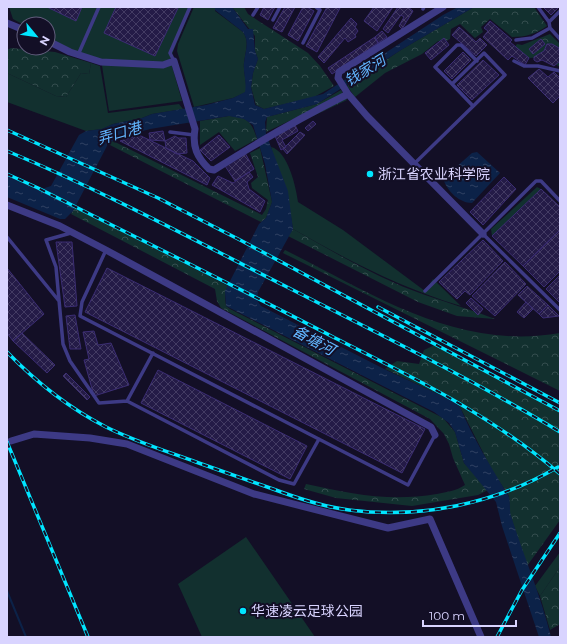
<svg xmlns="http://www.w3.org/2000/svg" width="567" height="644" font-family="Montserrat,'Noto Sans SC',sans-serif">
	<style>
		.green { fill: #12302f }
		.forest { fill: url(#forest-crowns) }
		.water { fill: url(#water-ripples) }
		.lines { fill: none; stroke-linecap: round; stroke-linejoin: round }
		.stream { stroke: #0c2248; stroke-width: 2 }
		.building { fill: url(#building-cross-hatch); stroke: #3b2d73 }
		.lane { stroke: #3d3a85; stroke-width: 3.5 }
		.street { stroke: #3d3a85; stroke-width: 7 }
		.rail-casing { stroke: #00e5ff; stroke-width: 3.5 }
		.rail { stroke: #130f26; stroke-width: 2; stroke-dasharray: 6; stroke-linecap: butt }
		.poi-dot { fill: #00e5ff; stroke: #130f26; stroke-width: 1.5 }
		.labels { text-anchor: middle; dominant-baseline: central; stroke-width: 4; stroke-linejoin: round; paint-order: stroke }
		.poi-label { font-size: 14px; fill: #d9d4ff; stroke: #130f26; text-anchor: start }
		.water-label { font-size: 15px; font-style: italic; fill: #62b6ff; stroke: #130f26 }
	</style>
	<defs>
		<pattern id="forest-crowns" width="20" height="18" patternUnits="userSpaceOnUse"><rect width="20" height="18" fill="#12302f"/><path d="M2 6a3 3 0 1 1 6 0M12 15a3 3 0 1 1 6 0" fill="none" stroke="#344d4e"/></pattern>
		<pattern id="water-ripples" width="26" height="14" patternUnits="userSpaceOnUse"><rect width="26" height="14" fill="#0c2248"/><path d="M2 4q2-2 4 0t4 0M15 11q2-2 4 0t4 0" fill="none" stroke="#2f4163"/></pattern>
		<pattern id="building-cross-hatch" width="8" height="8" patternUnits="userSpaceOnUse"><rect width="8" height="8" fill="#241b47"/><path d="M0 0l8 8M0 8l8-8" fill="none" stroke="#433b63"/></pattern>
	</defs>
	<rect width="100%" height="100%" fill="#130f26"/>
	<path class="green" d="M9,7H192L170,59L182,101L109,111L101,59L72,50L48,38V24L24,25L13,19Z
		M194,7H215V11L243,32C250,42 245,52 244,63C243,72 247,82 246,92L233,98L194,107L177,51L178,44Z
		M91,63L100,66L108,113L179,104L183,109L152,114L142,118L113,124L102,129L86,131L7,102V73L56,96L66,97L81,73L89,74Z
		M271,147C288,151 296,187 298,202L343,230L425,291L433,279L461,306C401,288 347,260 293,229L290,211Z
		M537,187L541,189L492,236L491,229Z
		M246,537L315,637H202L178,584Z
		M560,552V567L540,596L535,586Z"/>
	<path class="forest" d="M232,7H244L248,14L308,53L320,66L334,86L314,97L264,109L256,105L251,87L253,73L258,59L255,51V36Z
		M474,7H534L547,26C536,34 525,37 512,37L490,19L481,27L483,32L475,38L460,24L451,29L450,39L444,42L438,41L422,54L385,73L355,97L347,86L401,50Z
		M550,34L560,44V67L543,57L529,58L515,47L517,44L522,45Z
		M11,48L55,52L91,63L89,74L81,73L66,97L56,96L7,73V50Z
		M341,90L347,100L313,116L306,113L266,132L267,117L317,104Z
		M229,116C247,117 252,122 257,139L235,151L219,132L200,145V121Z
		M113,141L262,215L266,209L268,200L252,188L251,183L258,177L250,153L260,148L272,202L266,218L261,222L108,144Z
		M75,207L228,286C224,293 225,298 226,306L230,309L443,418L455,432L464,463L488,490L478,495L412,506L336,498L304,489L306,484C351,494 390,502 437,494C447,492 456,491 465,485L453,458L449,444L444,434L430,419L221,308L217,301L215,289L71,214Z
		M293,229C335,253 379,279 425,295C448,303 472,310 495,319L457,316L418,302L288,236Z
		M285,250C373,294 457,351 560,333V391L283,253Z
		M435,345L560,409V520L527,566L510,514L509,496L492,470L460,407L453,401L385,369L397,361L419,364L424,350Z
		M560,567V624L550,630L540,596Z"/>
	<path class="water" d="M215,7H232L248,29H253L255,51L258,59L253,73L251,87L255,105L264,109L323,94L443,15L458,7H474L401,50L317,104L267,117L265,122L266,134L288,191L293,229L258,292L257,300L261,306L388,371L453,401L460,407C473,438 491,467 508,495C511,500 509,510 511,516C524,557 541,596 551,637H539L502,526L496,502L464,463L455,432L449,423L434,412L226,306L225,291L259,224L266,218L272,202L265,164L253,125L244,119L229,116L150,129L117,138L108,144L73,211L65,219H60L7,197V176L39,190L51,186L79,135L86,131L102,129L113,124L142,118L152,114L206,105L233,98L245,92C247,82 243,72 244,63C245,52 250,42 243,32L215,10Z
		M477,152L500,173L472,203C460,203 448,192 444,181L446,176L472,153Z"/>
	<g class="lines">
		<path class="stream" d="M7,591L26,637"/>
	</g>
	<path class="building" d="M47,7H82L76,21Z
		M116,7H177L178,8L155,56L104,33Z
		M264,7H275L268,20L260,15Z
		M285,7H295L282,32L273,28Z
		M303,7H307L314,11L298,41L288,35Z
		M327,7L340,8L317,52L306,46Z
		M374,7H393L377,31L364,21Z
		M398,7H408L413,11L402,29L399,26L404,17L401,15L388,33L383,29Z
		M543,7H559L551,15Z
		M351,18L357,24L355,27L358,31L355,35L356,37L348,42L345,38L324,63L318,57Z
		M490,21L512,40L510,42L529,58L525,65L512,56L508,60L483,37L488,31L484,28Z
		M459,27L476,42L480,38L487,45L476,56L452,35Z
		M382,31L387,37L378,43L375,37Z
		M375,37L378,43L332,74L328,68Z
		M444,38L449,45L431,60L425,53Z
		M541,39L545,44L533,54L529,49Z
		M547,44H552L559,48L560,61L554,66L542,60L537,62L534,60V57L544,51Z
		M463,52L471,60L452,79L444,71Z
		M483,60L499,75L472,100L457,85Z
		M539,69L548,77L554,72L560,78V96L553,103L528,78Z
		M313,121L316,124L308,131L305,128Z
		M295,125L298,131L282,140L286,147L281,150L275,136Z
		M163,131L165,141L150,140L149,133Z
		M300,132L305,135L287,154L283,149Z
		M139,135L193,161L210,178L207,185L120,141Z
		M219,135L230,147L211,161L200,150Z
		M175,136L178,138H186L187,153L177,154L166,148L165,141Z
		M245,153L254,169L235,181L225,166Z
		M249,172L253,177L247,182L249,189L265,201L260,212L212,185L218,176L233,183Z
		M504,177L516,189L483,225L470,212Z
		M541,189L560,207V230L523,266L492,236Z
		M560,230V271L544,287L523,266Z
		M483,240L503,261L470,295L465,291L457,299L439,282Z
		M56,242H72L77,306L65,307Z
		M505,262L526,284L495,316L472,296Z
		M7,268L44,314L13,341L7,333Z
		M107,268L425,429L402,473L85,312Z
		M560,275V303L546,289Z
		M527,286L548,305L539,314L518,295Z
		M471,298L483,309L478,315L466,303Z
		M526,302L533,309L524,318L517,312Z
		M548,305L559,316L543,318L539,314Z
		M75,315L81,349H70L66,316Z
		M94,331L98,345L111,343L129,385L94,396L84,360L89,359L83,332Z
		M22,333L55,365L47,373L13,341Z
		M158,370L307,446L290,479L141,403Z
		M66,373L90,397L87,400L63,376Z"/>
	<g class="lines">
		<path class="lane" d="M538,7L549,22
			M423,9L424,7
			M560,11L549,22L550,28L560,39
			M253,15L258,7
			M273,20L280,7
			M516,40L532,38L550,28
			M303,43L320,10L316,7
			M78,55L99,7
			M174,61L170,53L190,7
			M514,61L524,66H538L560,71
			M452,84L435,67L457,45H461L477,61
			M170,132L194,135
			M414,164L505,75L484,53L452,84L473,106
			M71,233L46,240L56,267L63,344L70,361L99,403L127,401
			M483,234L560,310
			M7,237L59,301
			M106,250L82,302L80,316L408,485L435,435
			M425,291L536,181H541L560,201
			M153,353L127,401L279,480L294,484L319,439"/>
		<path class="street" d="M443,7L339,72L338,78L348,94L367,116L483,234
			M7,23L24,30
			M48,41L70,52L101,62L163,65L174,61L195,129C192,147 197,157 209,169L214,170C258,142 302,117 348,94
			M7,205L60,226L106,250L431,427L435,435
			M11,441L34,434L90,438L127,444L254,494L388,528L430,519L481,637"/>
		<g class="rail-casing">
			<path id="rail" d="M7,130L158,198L242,241L560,411
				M7,151C103,191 194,240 287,287C379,334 472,379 560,432
				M7,174L38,188C137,238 237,287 335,338C414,378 493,416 560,474
				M378,307L560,403
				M7,352C36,382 69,408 106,427C134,441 166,451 196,462C221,471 247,480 273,489C297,498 323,507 349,510C421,519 495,504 558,467
				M7,442L88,637
				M497,637L522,590L560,533"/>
		</g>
		<use href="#rail" class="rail"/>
	</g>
	<g class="poi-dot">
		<circle cx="370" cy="174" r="4"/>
		<circle cx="243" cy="611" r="4"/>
	</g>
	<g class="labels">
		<g class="poi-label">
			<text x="378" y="174">浙江省农业科学院</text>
			<text x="251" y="611">华速凌云足球公园</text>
		</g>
		<g class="water-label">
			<text transform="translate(365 70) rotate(-32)">钱家河</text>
			<text transform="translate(119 133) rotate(-16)">弄口港</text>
			<text transform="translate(314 340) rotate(28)">备塘河</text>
		</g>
	</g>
	<rect width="567" height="644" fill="none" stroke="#d9d4ff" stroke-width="16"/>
	<g transform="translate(36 36) rotate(119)"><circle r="19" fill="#130f26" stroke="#625e7d"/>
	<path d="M0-3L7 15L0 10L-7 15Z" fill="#00e5ff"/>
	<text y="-6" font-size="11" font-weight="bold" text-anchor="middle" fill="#d9d4ff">N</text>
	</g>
	<path d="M423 620v6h93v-6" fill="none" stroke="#d9d4ff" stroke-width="2"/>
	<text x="429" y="620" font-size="12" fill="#d9d4ff" stroke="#130f26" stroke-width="3" paint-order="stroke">100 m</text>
</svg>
